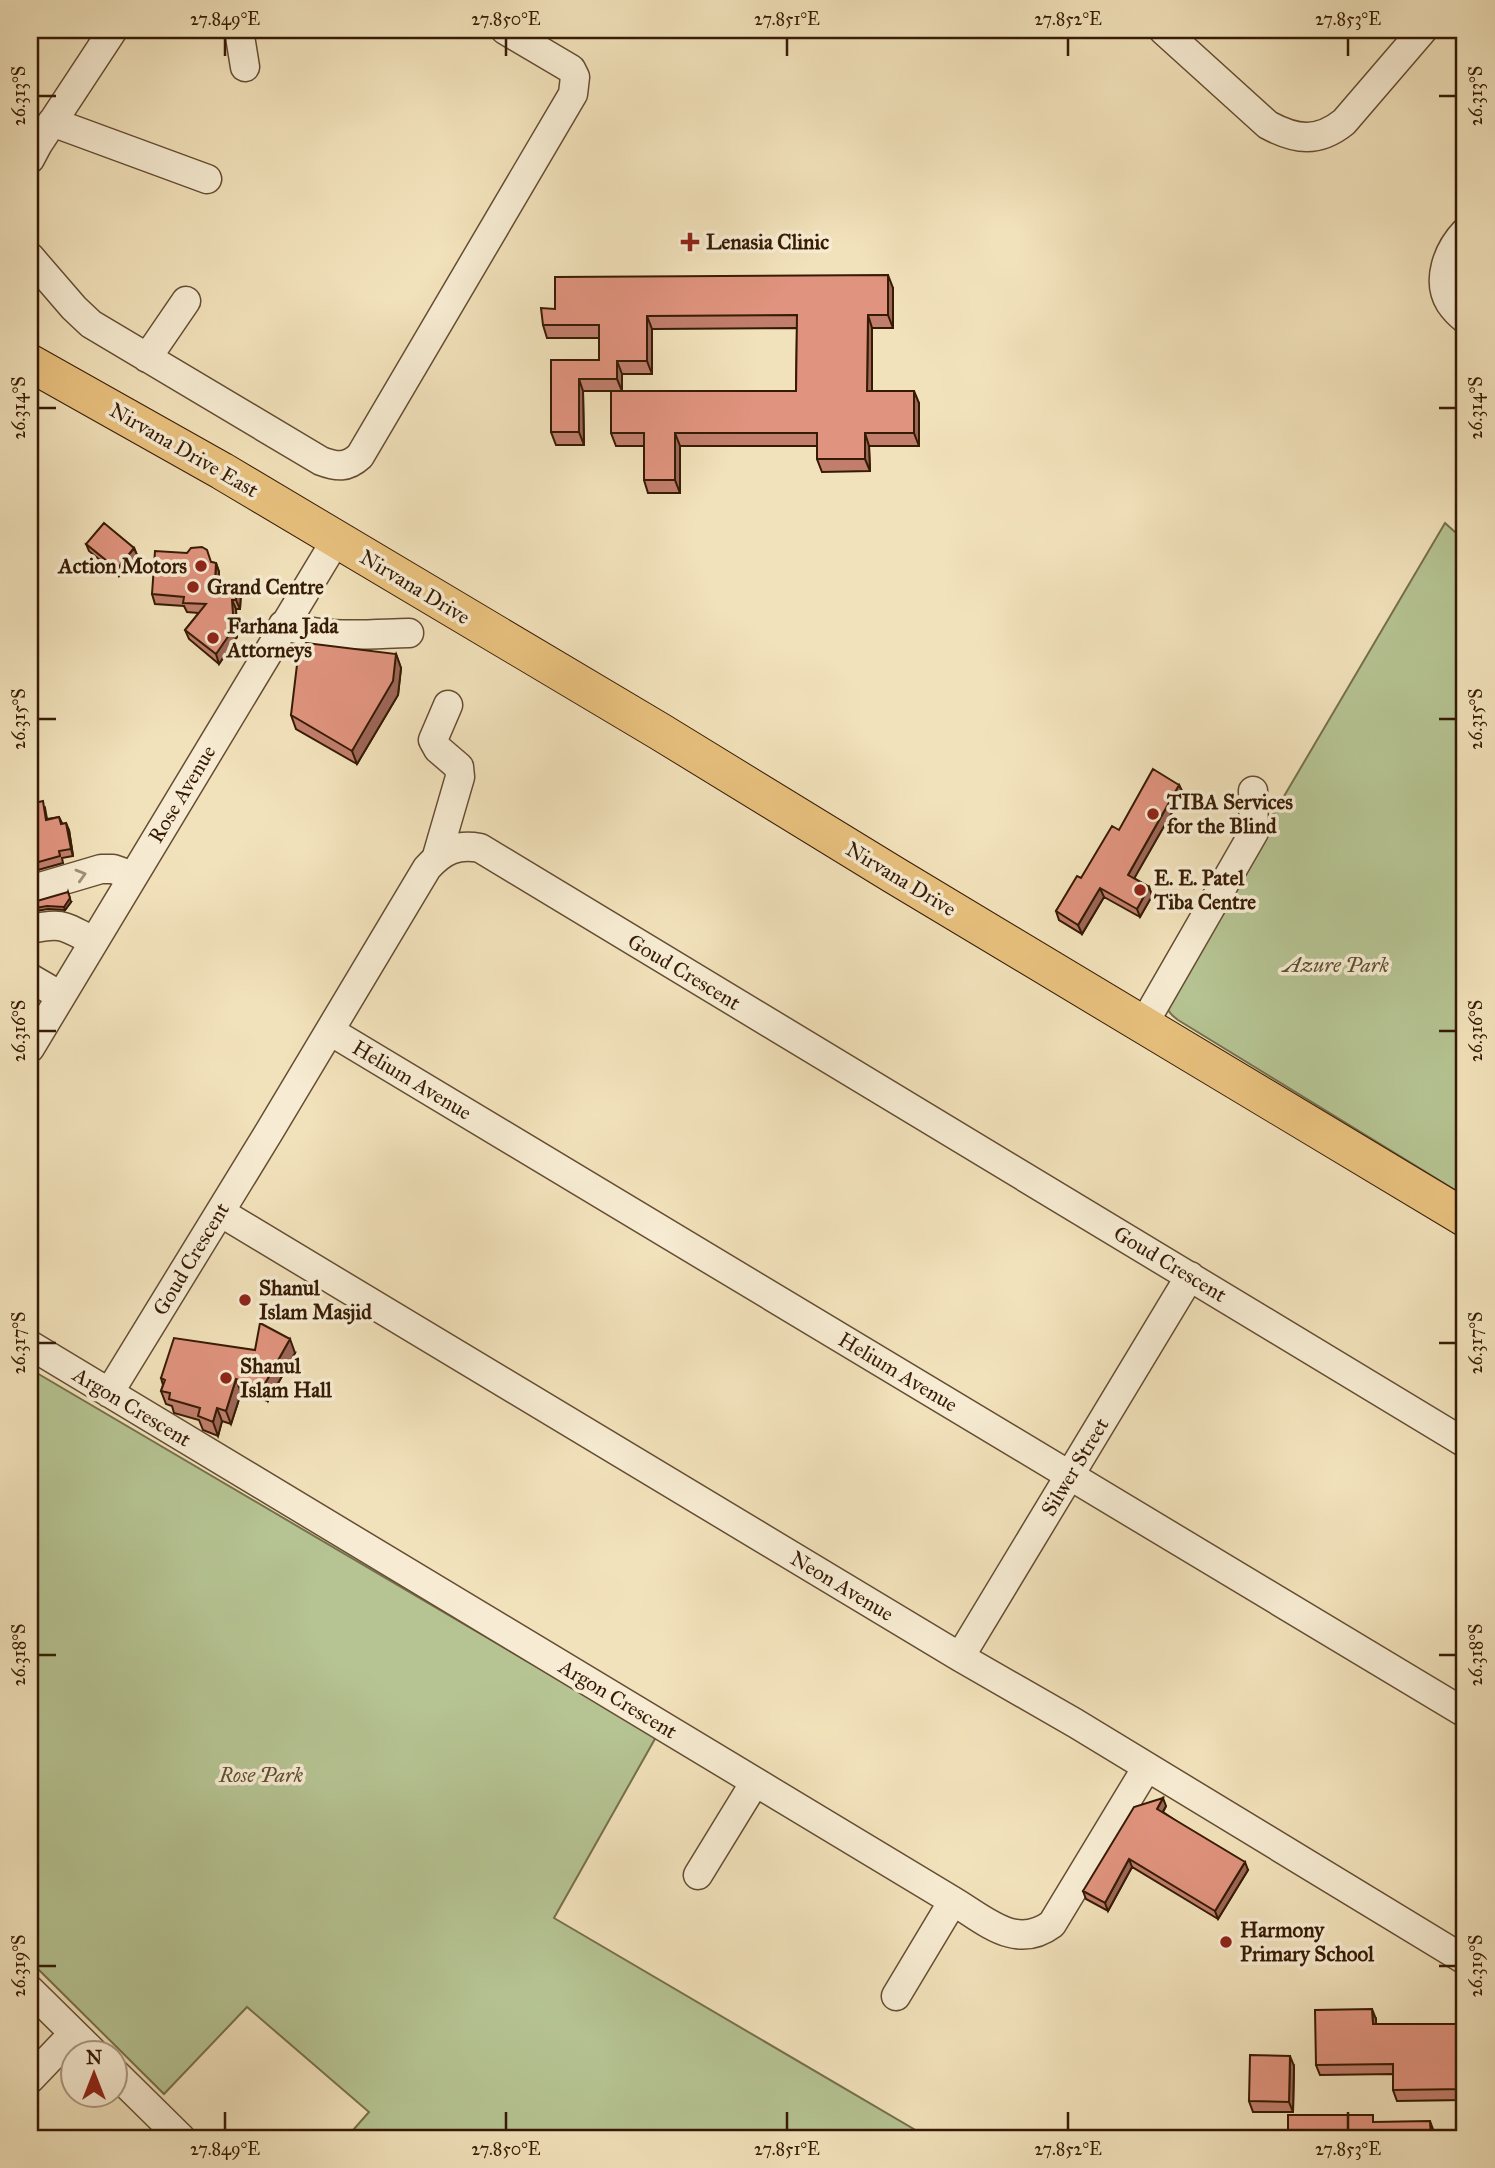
<svg xmlns="http://www.w3.org/2000/svg" width="1495" height="2168" font-family="'IM FELL Great Primer',serif">
	<style>
		.green { fill: #b6c493; stroke: #76704c; stroke-width: 2 }
		.lines { fill: none; stroke-linecap: round; stroke-linejoin: round }
		.minor-casing { stroke: #654d32; stroke-width: 31 }
		.major-casing { stroke: #361b04; stroke-width: 39 }
		.minor { stroke: #f7ecd3; stroke-width: 28 }
		.major { stroke: #e9c17e; stroke-width: 37 }
		.wall { fill: #c17e6c; stroke: #361b04; stroke-width: 2; fill-rule: evenodd }
		.shaded-wall { fill: #9d6758; stroke: #361b04; stroke-width: 2 }
		.building { fill: #e0937e; stroke: #361b04; stroke-width: 2 }
		.oneway { stroke: #a08e76 }
		.ticks { fill: none; stroke: #361b04; stroke-width: 2.5 }
		.poi-dot { fill: #8f2418; stroke: #f7ecd3; stroke-width: 2.5 }
		.labels { text-anchor: middle; dominant-baseline: central; stroke-width: 7; stroke-linejoin: round; paint-order: stroke }
		.poi-label { font-size: 21px; font-weight: bold; fill: #361b04; stroke: #f7ecd3; text-anchor: start }
		.street-label { font-size: 21px; fill: #361b04; stroke: #f7ecd3 }
		.park-label { font-size: 21px; font-style: italic; fill: #5c4e2f; stroke: #f7ecd3 }
		.neatline { fill: none; stroke: #361b04; stroke-width: 2.5 }
		.ticks-label { font-size: 18px; text-anchor: middle; fill: #361b04 }
	</style>
	<rect width="100%" height="100%" fill="#f2e2bb"/>
	<filter id="stains"><feTurbulence type="fractalNoise" baseFrequency=".00286" numOctaves="4"/><feColorMatrix values="0 0 0 0 .2 0 0 0 0 .09 0 0 0 0 .02 0 0 0 .5 -.17"/></filter>
	<radialGradient id="worn" r=".72"><stop offset=".6" stop-color="#630" stop-opacity="0"/><stop offset="1" stop-color="#630" stop-opacity=".3"/></radialGradient>
	<path class="green" d="M1445,523L1465,541V1196L1178,1020C1167,1012 1164,1006 1168,993Z
		M30,1369L656,1737L554,1918L929,2138H346L369,2112L247,2007L164,2094L30,1961Z"/>
	<g class="lines">
		<g class="minor-casing">
			<path id="minor" d="M239,30L245,67
				M1163,30L1268,125C1296,140 1318,143 1344,122L1423,30
				M52,122L207,179
				M30,159L38,144L113,30
				M1465,232C1448,250 1436,280 1450,303C1454,309 1460,315 1465,319
				M30,257L74,308L91,324L321,461C337,467 347,468 360,456L573,94L575,77L571,69L505,30
				M147,358L186,301
				M283,625C324,639 367,634 409,633
				M437,856L460,777L459,767L438,749L433,740L448,705
				M30,890L101,869H113L133,876
				M30,929C63,922 64,926 93,941
				M30,978L61,996
				M1143,1025L1254,832L1253,791
				M330,1031L1465,1713
				M30,1048L336,540
				M220,1212L960,1657L1075,1723L1465,1960
				M30,1345L953,1901C985,1920 1016,1951 1052,1924L1147,1767
				M109,1393L269,1132L427,868C443,850 457,844 480,848L1465,1443
				M960,1657L1190,1276
				M698,1875L755,1782
				M30,1990L93,2052
				M896,1996L953,1901
				M116,2074L181,2138
				M30,2079L73,2034"/>
		</g>
		<g class="major-casing">
			<path id="major" d="M30,363L222,471L659,731L894,875L1465,1218"/>
		</g>
		<use href="#minor" class="minor"/>
		<use href="#major" class="major"/>
	</g>
	<path class="wall" d="M893,288V328H872V391L919,403V446H869L870,471L822,472L817,459V446H680V493H648L644,480V446H616L611,433V391H583L584,445H556L551,432V360H599V338H547L543,325L555,309ZM797,328L796,391H622V374H652V329Z
		M86,544L134,548L137,555L119,576L89,551Z
		M187,553L211,562L216,563L219,572V582L237,583L241,592L240,609H236L237,637L219,664L189,639L185,630L199,613L187,612L184,606L155,604L152,594Z
		M396,654L401,668L398,695L357,764L296,729L291,715Z
		M1179,785L1183,793L1134,878L1149,887L1152,896L1140,917L1104,897L1082,934L1059,920L1056,911L1119,830Z
		M45,808L47,819L59,817L62,823L69,830L73,856L62,858L63,863L38,870L35,862L30,863V824Z
		M71,902L65,910L48,909L30,912V903Z
		M295,1353L268,1401L241,1393L231,1424L222,1421L218,1436L203,1430L199,1420L174,1413L172,1406L166,1404L161,1391L163,1385L161,1378Z
		M1166,1806L1163,1812L1248,1870L1218,1919L1132,1867L1108,1911L1086,1899L1083,1891Z
		M1376,2019V2024H1465V2100L1397,2101L1393,2090V2074L1320,2075L1316,2065Z
		M1294,2066L1293,2112H1253L1249,2101Z"/>
	<path class="shaded-wall" d="M888,275L893,288V328L888,315Z
		M868,315L872,328V403L867,391Z
		M647,316L652,329V374L647,361Z
		M617,361L622,374V391L617,379Z
		M579,379L583,391L584,445L579,432Z
		M914,391L919,403V446L914,433Z
		M675,433L680,446V493L675,480Z
		M865,433L869,446L870,471L865,459Z
		M134,548L137,555L119,576L117,569Z
		M216,563L219,572L218,591L215,582Z
		M237,583L241,592L240,609L236,600Z
		M232,600L236,609L237,637L219,664L216,654Z
		M396,654L401,668L398,695L357,764L352,751Z
		M1179,785L1183,793L1131,884L1128,875Z
		M66,823L69,830L73,856L71,849Z
		M1149,887L1152,896L1140,917L1137,909Z
		M1100,888L1104,897L1082,934L1078,925Z
		M68,892L71,902L65,910L64,907Z
		M290,1339L295,1353L268,1401L263,1387Z
		M236,1379L241,1393L231,1424L226,1411Z
		M217,1408L222,1421L218,1436L213,1422Z
		M1163,1798L1166,1806L1160,1817L1157,1809Z
		M1129,1859L1132,1867L1108,1911L1105,1903Z
		M1245,1862L1248,1870L1218,1919L1215,1911Z
		M1372,2009L1376,2019V2035L1373,2024Z
		M1290,2056L1294,2066L1293,2112L1289,2102Z
		M1430,2121L1434,2132V2138H1431Z"/>
	<path class="building" d="M888,275V315H868L867,391H914V433H865V459H817V433H675V480H644V433H611V391H796L797,315L647,316V361H617V379H579V432H551V360H599V325H543L541,308L555,309V277Z
		M104,523L134,548L117,569L86,544Z
		M202,547L207,550L211,562L216,563L215,582L237,583L236,600H232L234,628L216,654L185,630L206,604L183,603L184,597L152,594L155,551L187,553L191,548Z
		M306,643L396,654L393,681L352,751L291,715L299,648Z
		M1153,769L1179,785L1128,875L1149,887L1137,909L1100,888L1078,925L1056,911L1077,876L1081,878L1112,826L1119,830Z
		M43,801L46,820L59,817L61,824L66,823L71,849L59,851L60,856L35,863L34,855L30,856V824H31L30,804Z
		M68,892L70,898L64,907L47,906L30,909V903Z
		M260,1323L290,1339L263,1387L236,1379L226,1411L217,1408L213,1422L198,1416L200,1408L169,1399L170,1393L161,1391L165,1380L161,1378L174,1338L255,1350Z
		M1163,1798L1157,1809L1245,1862L1215,1911L1129,1859L1105,1903L1083,1891L1134,1807Z
		M1372,2009L1373,2024H1465V2089L1393,2090V2064L1316,2065L1315,2010Z
		M1250,2055L1290,2056L1289,2102L1249,2101Z
		M1288,2115H1373V2122L1430,2121L1431,2138H1288Z"/>
	<defs><path id="oneway-chevron" d="M-2-3.5L2.5 0L-2 3.5" fill="none" stroke-width="1.6" stroke-linecap="round" stroke-linejoin="round" transform="scale(1.75)"/></defs>
	<use class="oneway" href="#oneway-chevron" transform="translate(81 875) rotate(-16)"/>
	<path class="ticks" d="M225,38V56M506,38V56M787,38V56M1068,38V56M1348,38V56M38,96H56M1439,96H1456M38,408H56M1439,408H1456M38,719H56M1439,719H1456M38,1031H56M1439,1031H1456M38,1343H56M1439,1343H1456M38,1655H56M1439,1655H1456M38,1966H56M1439,1966H1456M225,2112V2130M506,2112V2130M787,2112V2130M1068,2112V2130M1348,2112V2130"/>
	<g class="poi-dot">
		<path d="M686.5 231.5h7v7h7v7h-7v7h-7v-7h-7v-7h7z"/>
		<circle cx="201" cy="566" r="7"/>
		<circle cx="193" cy="587" r="7"/>
		<circle cx="213" cy="638" r="7"/>
		<circle cx="1153" cy="814" r="7"/>
		<circle cx="1140" cy="890" r="7"/>
		<circle cx="245" cy="1300" r="7"/>
		<circle cx="226" cy="1378" r="7"/>
		<circle cx="1226" cy="1942" r="7"/>
	</g>
	<g class="labels">
		<g class="poi-label">
			<text x="706" y="242">Lenasia Clinic</text>
			<text x="187" y="566" text-anchor="end">Action Motors</text>
			<text x="207" y="587">Grand Centre</text>
			<text x="227" y="626">Farhana Jada<tspan x="227" dy="24">Attorneys</tspan></text>
			<text x="1167" y="802">TIBA Services<tspan x="1167" dy="24">for the Blind</tspan></text>
			<text x="1154" y="878">E. E. Patel<tspan x="1154" dy="24">Tiba Centre</tspan></text>
			<text x="259" y="1288">Shanul<tspan x="259" dy="24">Islam Masjid</tspan></text>
			<text x="240" y="1366">Shanul<tspan x="240" dy="24">Islam Hall</tspan></text>
			<text x="1240" y="1930">Harmony<tspan x="1240" dy="24">Primary School</tspan></text>
		</g>
		<g class="street-label">
			<text transform="translate(184 450) rotate(30)">Nirvana Drive East</text>
			<text transform="translate(415 587) rotate(31)">Nirvana Drive</text>
			<text transform="translate(182 794) rotate(-59)">Rose Avenue</text>
			<text transform="translate(901 879) rotate(31)">Nirvana Drive</text>
			<text transform="translate(684 972) rotate(31)">Goud Crescent</text>
			<text transform="translate(412 1080) rotate(31)">Helium Avenue</text>
			<text transform="translate(191 1259) rotate(-59)">Goud Crescent</text>
			<text transform="translate(1170 1264) rotate(31)">Goud Crescent</text>
			<text transform="translate(898 1372) rotate(31)">Helium Avenue</text>
			<text transform="translate(132 1407) rotate(31)">Argon Crescent</text>
			<text transform="translate(1075 1467) rotate(-59)">Silwer Street</text>
			<text transform="translate(842 1586) rotate(31)">Neon Avenue</text>
			<text transform="translate(618 1699) rotate(31)">Argon Crescent</text>
		</g>
		<g class="park-label">
			<text x="1336" y="965">Azure Park</text>
			<text x="261" y="1775">Rose Park</text>
		</g>
	</g>
	<rect width="1495" height="2168" fill="none" stroke="#f2e2bb" stroke-width="77"/>
	<g transform="translate(94 2074)"><circle r="33" fill="#f7ecd3" stroke="#aa9880" stroke-width="2"/>
	<path d="M0-5L12 26L0 18L-12 26Z" fill="#8f2418"/>
	<text y="-10" font-size="19" font-weight="bold" text-anchor="middle" fill="#361b04">N</text>
	</g>
	<rect x="38" y="38" width="1418" height="2092" class="neatline"/>
	<g class="ticks-label">
		<text x="225" y="25">27.849°E</text>
		<text x="506" y="25">27.850°E</text>
		<text x="787" y="25">27.851°E</text>
		<text x="1068" y="25">27.852°E</text>
		<text x="1348" y="25">27.853°E</text>
		<text transform="translate(19 96) rotate(-90)" y="6">26.313°S</text>
		<text transform="translate(1476 96) rotate(-90)" y="6">26.313°S</text>
		<text transform="translate(19 408) rotate(-90)" y="6">26.314°S</text>
		<text transform="translate(1476 408) rotate(-90)" y="6">26.314°S</text>
		<text transform="translate(19 719) rotate(-90)" y="6">26.315°S</text>
		<text transform="translate(1476 719) rotate(-90)" y="6">26.315°S</text>
		<text transform="translate(19 1031) rotate(-90)" y="6">26.316°S</text>
		<text transform="translate(1476 1031) rotate(-90)" y="6">26.316°S</text>
		<text transform="translate(19 1343) rotate(-90)" y="6">26.317°S</text>
		<text transform="translate(1476 1343) rotate(-90)" y="6">26.317°S</text>
		<text transform="translate(19 1655) rotate(-90)" y="6">26.318°S</text>
		<text transform="translate(1476 1655) rotate(-90)" y="6">26.318°S</text>
		<text transform="translate(19 1966) rotate(-90)" y="6">26.319°S</text>
		<text transform="translate(1476 1966) rotate(-90)" y="6">26.319°S</text>
		<text x="225" y="2155">27.849°E</text>
		<text x="506" y="2155">27.850°E</text>
		<text x="787" y="2155">27.851°E</text>
		<text x="1068" y="2155">27.852°E</text>
		<text x="1348" y="2155">27.853°E</text>
	</g>
	<rect width="100%" height="100%" filter="url(#stains)"/>
	<rect width="100%" height="100%" fill="url(#worn)"/>
</svg>
